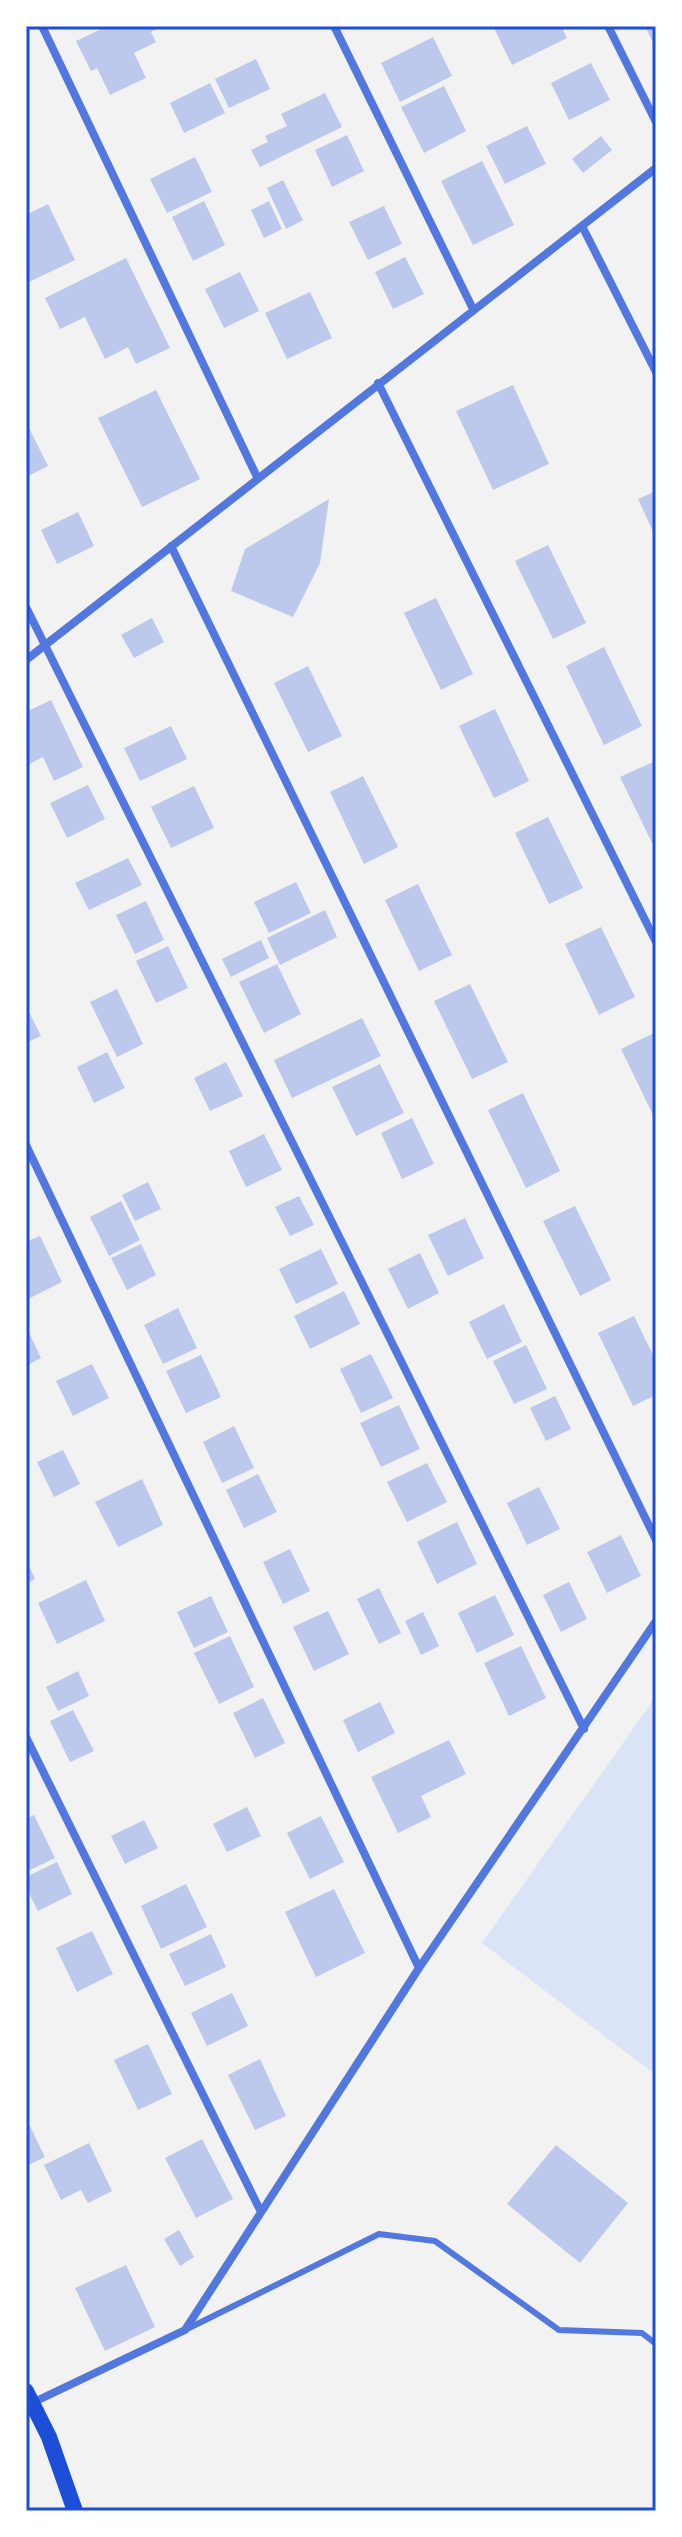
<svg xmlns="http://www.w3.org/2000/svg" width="682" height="2537" font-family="'DM Sans',sans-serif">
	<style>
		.green { fill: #dbe4f7 }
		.building { fill: #bdc9ec }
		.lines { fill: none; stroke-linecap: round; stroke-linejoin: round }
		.service { stroke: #5277de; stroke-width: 6 }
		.minor { stroke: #5277de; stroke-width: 8 }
		.secondary { stroke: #1d4ed8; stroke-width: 16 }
		.neatline { fill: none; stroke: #1d4ed8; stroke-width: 3 }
	</style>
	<rect width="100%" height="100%" fill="#f2f2f2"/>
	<path class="green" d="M656,1696V2075L482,1943Z"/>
	<path class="building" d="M108,26H163L151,32L156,42L134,53L146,78L110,95L97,68L91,71L76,41Z
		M493,26H561L567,38L512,65Z
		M645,26H656V49Z
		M433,37L452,76L400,102L381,63Z
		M256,59L270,89L229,108L215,79Z
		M591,63L610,100L569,120L551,83Z
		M210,83L225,113L184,133L170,103Z
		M444,86L466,131L424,153L401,107Z
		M325,93L342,127L260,167L251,150L268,142L265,136L287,126L281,114Z
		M527,126L546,164L505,184L486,146Z
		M347,135L364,171L332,187L315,150Z
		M601,136L612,150L583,173L572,159Z
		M195,157L212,192L167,213L150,179Z
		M482,161L514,225L473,245L441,181Z
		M283,180L303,220L286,229L267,188Z
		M204,201L225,245L193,261L172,217Z
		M269,201L282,229L264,238L251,210Z
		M48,204L75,260L29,282L26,276V215Z
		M384,206L402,244L368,260L349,222Z
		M405,257L424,294L393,309L375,272Z
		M126,258L170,348L136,364L128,347L105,359L85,317L60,329L45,298Z
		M240,272L259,311L224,328L205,289Z
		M310,292L332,338L287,359L265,313Z
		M513,385L549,464L493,490L456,411Z
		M156,390L200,479L142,507L98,418Z
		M26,422L48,466L26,477Z
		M656,491V538L638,499Z
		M329,499L320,563L293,617L231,591L245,549Z
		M78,512L94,546L57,564L41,530Z
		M548,545L586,623L553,639L515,561Z
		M436,598L473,674L441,690L404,613Z
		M152,618L164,642L134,658L121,635Z
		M604,647L642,726L604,745L566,666Z
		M308,666L342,736L308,752L274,683Z
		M51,700L83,767L54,781L43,757L26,766V712Z
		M495,709L529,781L494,798L459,726Z
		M171,726L187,759L140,781L124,748Z
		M655,761L656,846L654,847L620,777Z
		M363,776L398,847L364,864L330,792Z
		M88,785L105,819L67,838L50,803Z
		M194,786L214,828L171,848L151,807Z
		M548,817L583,888L549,904L515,833Z
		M128,858L142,885L89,910L75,883Z
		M296,882L311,913L269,933L254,902Z
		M418,884L452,955L419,971L385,900Z
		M146,901L164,940L135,954L116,915Z
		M325,910L337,937L280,965L267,938Z
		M601,927L635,997L599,1015L565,944Z
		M261,940L269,958L231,977L222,959Z
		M168,946L188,988L156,1003L136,961Z
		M277,964L301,1014L264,1033L239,982Z
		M470,984L508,1062L472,1079L434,1001Z
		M117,989L143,1044L117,1057L90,1002Z
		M26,1006L41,1036L26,1043Z
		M362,1018L381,1056L292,1098L274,1060Z
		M654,1033L656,1037V1121L621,1049Z
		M107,1052L125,1088L94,1103L77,1067Z
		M226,1062L243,1096L210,1111L194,1078Z
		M380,1064L404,1113L356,1136L332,1087Z
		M523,1093L560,1171L526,1188L488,1110Z
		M412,1118L434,1164L402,1179L381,1133Z
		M264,1134L282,1170L246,1187L229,1151Z
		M148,1182L161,1209L135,1221L122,1195Z
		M299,1196L314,1225L290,1236L275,1207Z
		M121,1201L140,1240L109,1256L90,1217Z
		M575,1206L611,1280L580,1296L543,1221Z
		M465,1218L484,1258L448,1276L428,1235Z
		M40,1236L62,1282L26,1300V1242Z
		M141,1244L156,1275L127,1290L111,1258Z
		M321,1249L338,1284L296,1304L279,1269Z
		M420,1253L439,1293L408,1309L388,1269Z
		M344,1291L360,1324L310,1349L294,1316Z
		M504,1304L522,1342L487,1359L469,1322Z
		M178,1308L197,1348L163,1364L144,1325Z
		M634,1316L656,1361V1395L633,1406L598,1333Z
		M26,1326L41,1358L26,1366Z
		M526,1345L547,1389L514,1404L493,1361Z
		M371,1354L393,1398L361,1413L340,1369Z
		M201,1355L221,1397L186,1413L166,1371Z
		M92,1364L109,1398L73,1416L56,1381Z
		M555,1396L571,1429L546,1441L530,1408Z
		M399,1405L420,1449L381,1467L360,1423Z
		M234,1426L254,1468L222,1483L203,1442Z
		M63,1450L80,1484L54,1497L37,1462Z
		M427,1463L447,1502L407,1522L387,1482Z
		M258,1474L277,1512L244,1528L226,1490Z
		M142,1479L163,1525L118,1547L95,1502Z
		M539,1487L560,1529L527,1545L507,1503Z
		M457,1522L477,1564L437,1584L417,1542Z
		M621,1535L641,1576L607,1593L587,1552Z
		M290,1549L310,1591L283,1604L263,1562Z
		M26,1559L35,1579L26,1584Z
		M86,1580L105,1621L57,1644L38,1603Z
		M569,1582L587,1619L561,1632L543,1595Z
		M379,1588L401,1633L379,1644L357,1599Z
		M495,1595L514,1635L477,1653L458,1613Z
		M211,1596L228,1632L194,1648L177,1612Z
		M328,1611L349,1654L314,1671L293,1627Z
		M423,1612L439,1646L421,1655L405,1621Z
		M230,1636L254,1687L219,1704L194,1653Z
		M521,1646L546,1698L509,1716L484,1663Z
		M78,1671L89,1696L58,1711L46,1687Z
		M263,1698L285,1743L255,1758L233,1713Z
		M380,1702L395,1733L358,1752L343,1720Z
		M73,1710L94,1751L70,1762L50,1721Z
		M449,1740L466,1774L421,1796L431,1817L398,1833L371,1777Z
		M247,1807L261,1836L227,1852L213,1824Z
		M34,1815L55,1858L26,1872V1819Z
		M321,1816L344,1862L310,1879L287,1833Z
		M144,1820L158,1848L125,1864L111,1836Z
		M57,1862L72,1894L38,1911L26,1887V1877Z
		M186,1884L207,1927L161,1949L141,1906Z
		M334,1889L365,1953L316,1977L285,1912Z
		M92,1931L113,1974L77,1992L56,1948Z
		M211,1934L226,1967L185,1986L169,1954Z
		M232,1993L248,2026L207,2046L191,2013Z
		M148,2044L172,2094L138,2110L114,2060Z
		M260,2059L286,2116L255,2130L228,2075Z
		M26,2118L45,2157L26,2166Z
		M202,2139L233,2199L196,2218L165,2158Z
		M89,2143L112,2191L88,2203L81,2190L61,2200L44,2165Z
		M556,2145L628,2203L580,2263L507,2204Z
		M179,2230L194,2257L180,2266L164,2239Z
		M126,2265L155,2327L105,2351L75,2288Z"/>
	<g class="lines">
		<path class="service" d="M185,2330L379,2234L435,2241L559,2330L642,2333L656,2344"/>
		<path class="minor" d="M42,26L258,479
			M334,26L473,309
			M608,26L656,122
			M582,226L656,372
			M378,383L656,942
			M171,546L656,1540
			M26,607L584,1729
			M26,660L656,168
			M26,1145L419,1968
			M26,1737L261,2212
			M32,2403L185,2330L419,1968L656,1621"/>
		<path class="secondary" d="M26,2391L49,2437L75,2511"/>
	</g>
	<rect width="682" height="2537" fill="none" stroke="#ffffff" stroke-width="56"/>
	<rect x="28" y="28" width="626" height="2481" class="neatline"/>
</svg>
